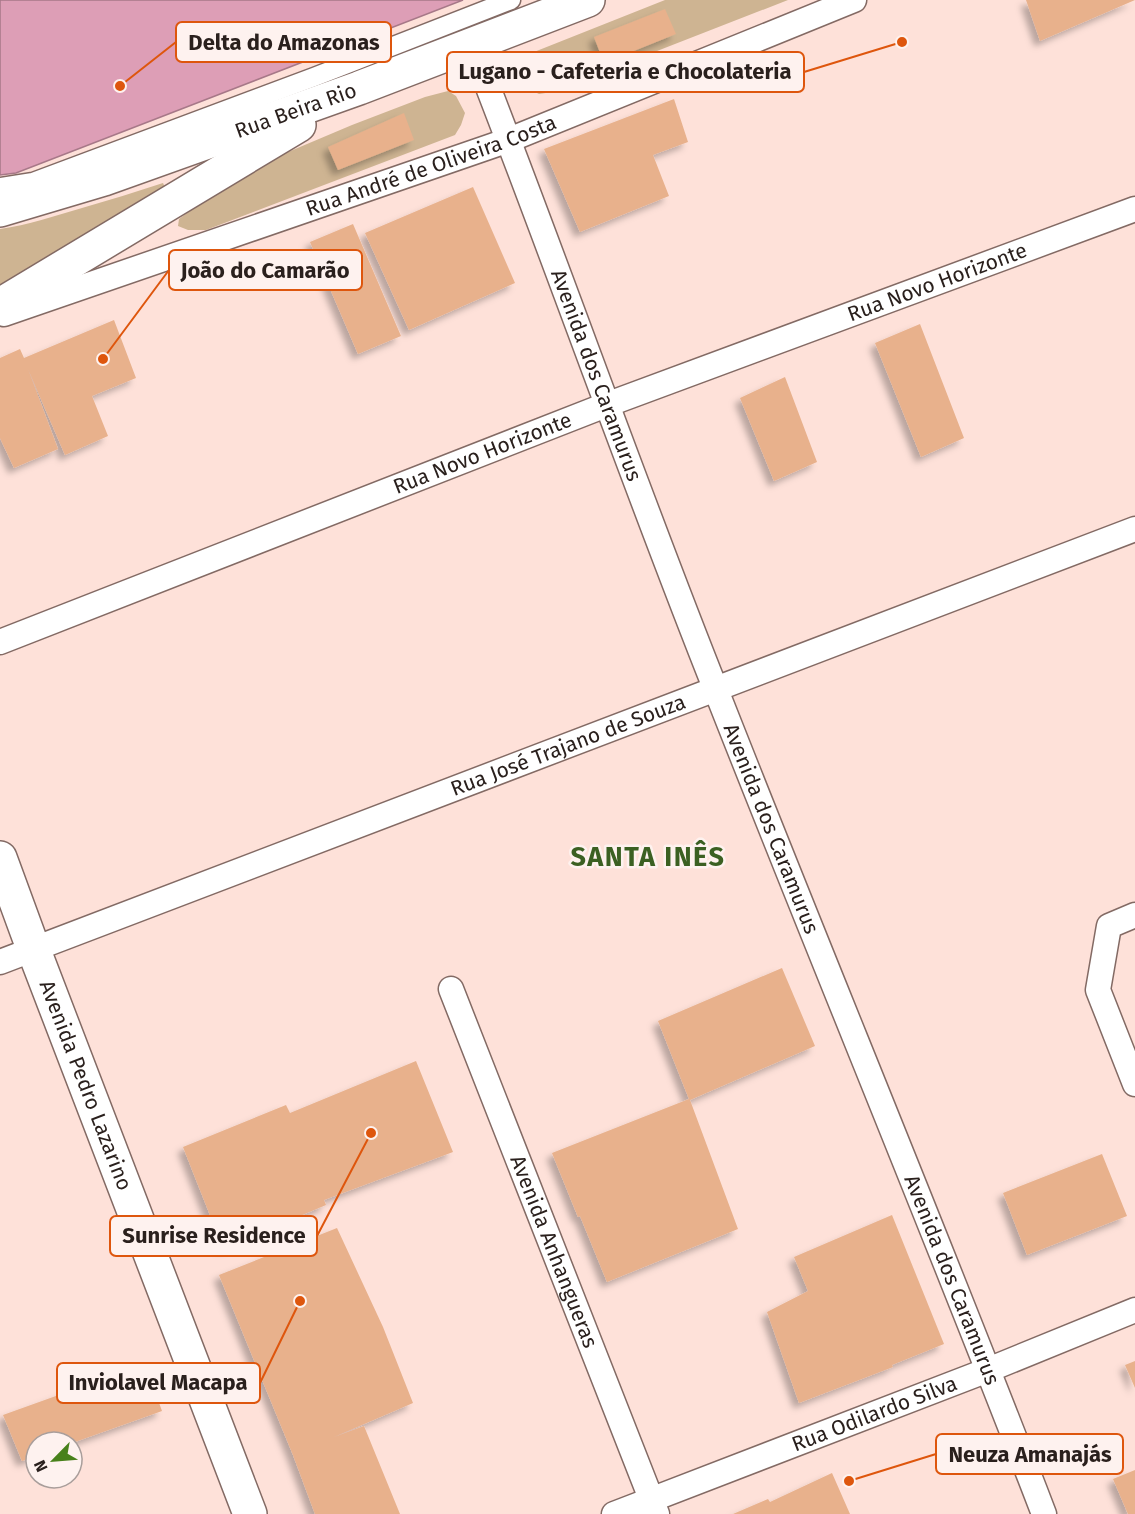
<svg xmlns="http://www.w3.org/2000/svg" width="1135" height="1514" font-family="'Fira Sans',sans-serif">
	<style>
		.green { fill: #ceb492 }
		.water { fill: #dd9eb6; stroke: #a77888; stroke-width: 1.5 }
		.building { fill: #e8b18c; filter: url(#shadow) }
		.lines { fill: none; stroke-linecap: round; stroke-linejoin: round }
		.pedestrian-casing { stroke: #836a64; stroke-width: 21 }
		.minor-casing { stroke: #836a64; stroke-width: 27 }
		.secondary-casing { stroke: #836a64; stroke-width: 36 }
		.pedestrian { stroke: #fff; stroke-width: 18 }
		.minor { stroke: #fff; stroke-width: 24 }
		.secondary { stroke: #fff; stroke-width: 33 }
		.labels { text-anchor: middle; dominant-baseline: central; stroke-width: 5; stroke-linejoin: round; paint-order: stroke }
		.street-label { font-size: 21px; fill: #2a201d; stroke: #fef2ef }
		.district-label { font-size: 27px; font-weight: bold; letter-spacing: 1.5px; fill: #3b6022; stroke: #fef2ef }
		.leader { fill: none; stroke: #de560d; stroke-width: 2 }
		.callout-dot { fill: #de560d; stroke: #fef2ef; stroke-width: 2 }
		.callout { fill: #fef2ef; stroke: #de560d; stroke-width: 2 }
		.callout-label { font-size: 22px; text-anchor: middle; font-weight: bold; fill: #2a201d }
	</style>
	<defs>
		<filter id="shadow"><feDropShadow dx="-5.5" dy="5.5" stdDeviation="3" flood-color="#0004"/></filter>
	</defs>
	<rect width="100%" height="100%" fill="#fee1d9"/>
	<path class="green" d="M665,0H788L552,92L539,94L525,87L518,70L523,60L534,52Z
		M448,91L456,96L465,113L461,125L455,135L206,230H188L178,226L179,219L206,199L281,155L352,125L425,97Z
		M163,183L168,194L0,290V229C28,225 55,216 82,208C109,200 136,192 163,183Z"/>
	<path class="water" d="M0,0H463L16,173L0,175Z"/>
	<path class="building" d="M1026,0H1135L1040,41Z
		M665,9L676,34L604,63L594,37Z
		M674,99L688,142L653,155L669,196L580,232L544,149Z
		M404,113L414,140L338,170L328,147Z
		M473,187L515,283L409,330L365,233Z
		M353,224L401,336L358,354L310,242Z
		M114,320L136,378L92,396L108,436L65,455L28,369L58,449L14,468L0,438V358L20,349L24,358Z
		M920,324L964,438L921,457L875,343Z
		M785,377L817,462L774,481L740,398Z
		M782,968L815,1046L690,1100L738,1229L607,1282L580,1216L578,1217L552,1153L689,1099L658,1021Z
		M416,1061L453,1152L324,1200L326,1205L223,1248L183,1147L286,1105L290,1113Z
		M1102,1154L1127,1216L1027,1255L1003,1193Z
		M892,1215L944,1344L892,1365L893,1367L799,1403L767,1312L808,1291L794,1257Z
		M337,1228L383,1327L413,1403L334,1437L364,1426L400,1514H315L293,1455L219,1275Z
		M1135,1361V1388L1125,1365Z
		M145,1364L162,1411L72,1443V1442H36V1456L22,1461L3,1415Z
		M1135,1470V1514H1128L1113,1479Z
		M832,1473L850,1514H733L768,1499L770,1502Z"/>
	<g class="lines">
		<g class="pedestrian-casing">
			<path id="pedestrian" d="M0,187L33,182L314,77L511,0"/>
		</g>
		<g class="minor-casing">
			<g id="minor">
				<path id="s1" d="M472,46C556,260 631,477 716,690C824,965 938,1238 1044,1514"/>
				<path id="s2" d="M4,314L509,140L854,0"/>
				<path id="s3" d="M0,642L606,405L1135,209"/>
				<path d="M1135,915L1109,926L1098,990L1135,1084"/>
				<path id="s4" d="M0,962L1135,529"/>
				<path id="s5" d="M451,989L657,1514"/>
				<path id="s6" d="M614,1514L988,1370L1135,1310"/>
			</g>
		</g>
		<g class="secondary-casing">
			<g id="secondary">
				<path id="s7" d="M0,210L104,179L359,88L588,0"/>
				<path d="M0,305L299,125"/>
				<path id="s8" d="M0,858L33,948L250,1514"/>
			</g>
		</g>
		<use href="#pedestrian" class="pedestrian"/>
		<use href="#minor" class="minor"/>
		<use href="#secondary" class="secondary"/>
	</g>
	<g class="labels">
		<g class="street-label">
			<text stroke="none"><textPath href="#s7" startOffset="312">Rua Beira Rio</textPath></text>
			<text stroke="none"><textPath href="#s2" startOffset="452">Rua André de Oliveira Costa</textPath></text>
			<text stroke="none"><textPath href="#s3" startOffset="1004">Rua Novo Horizonte</textPath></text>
			<text stroke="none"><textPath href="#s1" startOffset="352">Avenida dos Caramurus</textPath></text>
			<text stroke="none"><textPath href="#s3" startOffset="518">Rua Novo Horizonte</textPath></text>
			<text stroke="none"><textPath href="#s4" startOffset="608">Rua José Trajano de Souza</textPath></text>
			<text stroke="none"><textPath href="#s1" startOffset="838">Avenida dos Caramurus</textPath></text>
			<text stroke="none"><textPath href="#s8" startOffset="243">Avenida Pedro Lazarino</textPath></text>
			<text stroke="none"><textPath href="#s5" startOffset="282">Avenida Anhangueras</textPath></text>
			<text stroke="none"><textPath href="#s1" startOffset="1324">Avenida dos Caramurus</textPath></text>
			<text stroke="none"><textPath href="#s6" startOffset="279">Rua Odilardo Silva</textPath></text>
		</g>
		<g class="district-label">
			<text x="648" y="857">SANTA INÊS</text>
		</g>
	</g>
	<path class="leader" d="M120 86L176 42M902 42L804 72M103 359L169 270M371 1133L317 1236M300 1301L260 1383M849 1481L936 1454"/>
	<g class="callout-dot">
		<circle cx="120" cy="86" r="6"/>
		<circle cx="902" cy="42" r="6"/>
		<circle cx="103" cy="359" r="6"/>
		<circle cx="371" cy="1133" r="6"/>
		<circle cx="300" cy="1301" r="6"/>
		<circle cx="849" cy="1481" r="6"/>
	</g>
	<g class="callout">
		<rect x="176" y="22" width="215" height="40" rx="6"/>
		<rect x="447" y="52" width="357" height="40" rx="6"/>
		<rect x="169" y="250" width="193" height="40" rx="6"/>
		<rect x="110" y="1216" width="207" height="40" rx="6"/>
		<rect x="57" y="1363" width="203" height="40" rx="6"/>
		<rect x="936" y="1434" width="187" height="40" rx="6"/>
	</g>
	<g class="callout-label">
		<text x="284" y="50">Delta do Amazonas</text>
		<text x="625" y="79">Lugano - Cafeteria e Chocolateria</text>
		<text x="265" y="278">João do Camarão</text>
		<text x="214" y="1243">Sunrise Residence</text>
		<text x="158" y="1390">Inviolavel Macapa</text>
		<text x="1030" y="1462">Neuza Amanajás</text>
	</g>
	<g transform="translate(54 1460) rotate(245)"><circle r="28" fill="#fef2ef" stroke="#a99e9b" stroke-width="1.5"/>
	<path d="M0-4.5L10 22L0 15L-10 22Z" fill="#48811b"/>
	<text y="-9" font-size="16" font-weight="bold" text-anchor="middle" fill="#2a201d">N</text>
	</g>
</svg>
